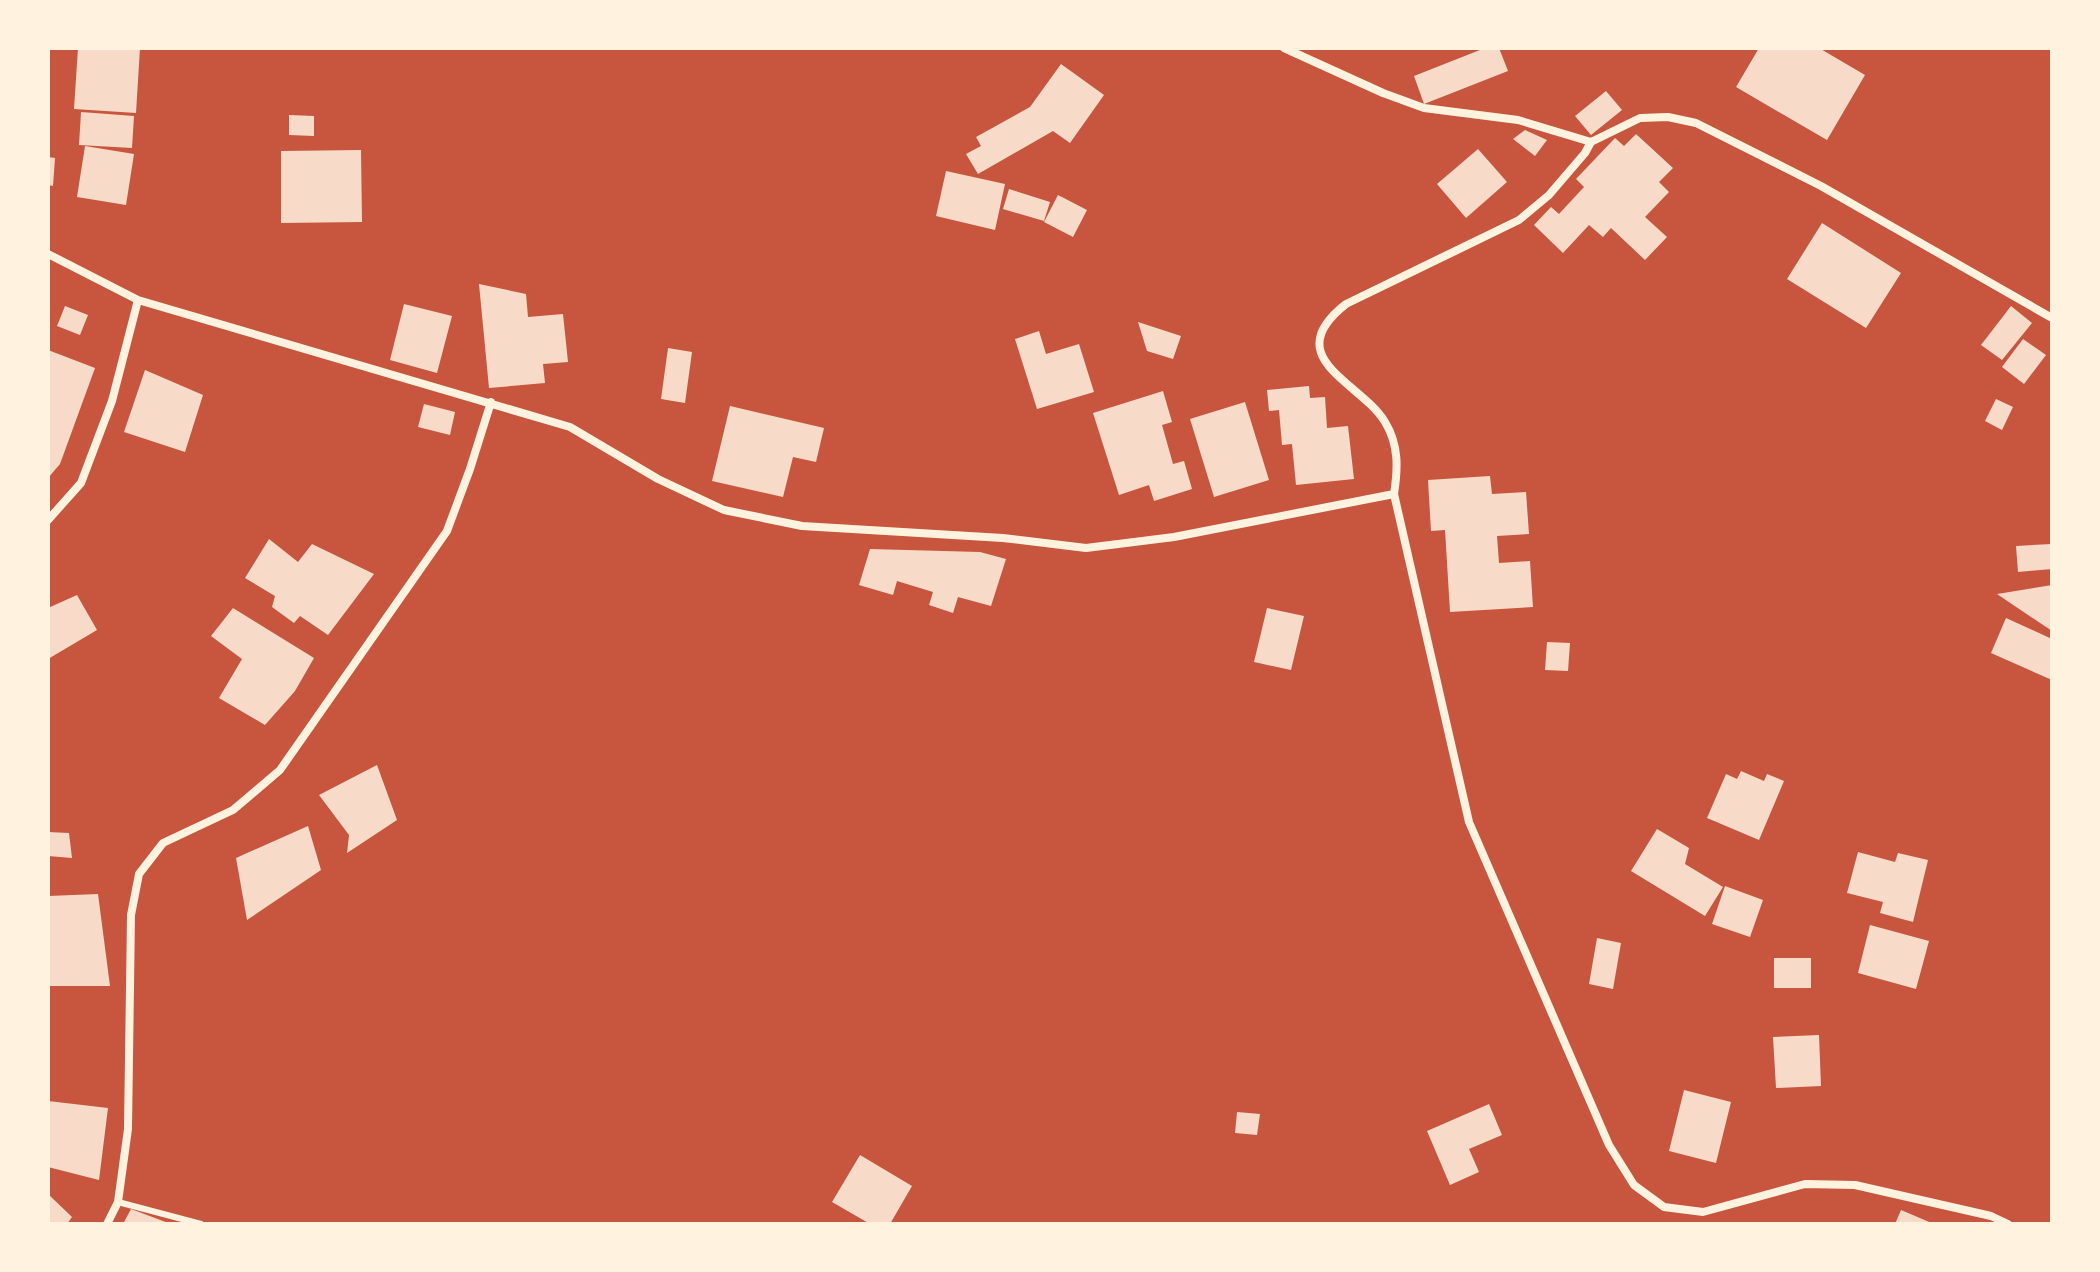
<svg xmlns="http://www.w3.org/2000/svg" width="2100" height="1272" font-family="Literata,serif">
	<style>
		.building { fill: #f7dbc8 }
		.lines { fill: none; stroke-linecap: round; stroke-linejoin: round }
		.service { stroke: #fff3e0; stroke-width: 6 }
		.minor { stroke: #fff3e0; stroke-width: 8 }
	</style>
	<rect width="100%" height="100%" fill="#c8553d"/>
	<path class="building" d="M78,48H140L136,113L74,109Z
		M1485,48H1499L1508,71L1424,104L1414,76Z
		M1759,48H1819L1865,75L1827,140L1736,87Z
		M1061,64L1104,95L1070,143L1053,131L978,174L966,154L981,146L976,137L1030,107Z
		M1606,91L1622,110L1591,135L1575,116Z
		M81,112L134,116L132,148L79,145Z
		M289,115L314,116V136L289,135Z
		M1525,130L1547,140L1535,156L1513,139Z
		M1636,134L1673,168L1659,182L1669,192L1645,217L1667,237L1645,260L1611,228L1603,237L1589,225L1563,253L1534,225L1551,207L1559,214L1584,187L1576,179L1615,138L1624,146Z
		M85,146L134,154L126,205L77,197Z
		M1478,149L1507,182L1466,218L1437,184Z
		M361,150L362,222L281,223V151Z
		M48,157L55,158L53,186L48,185Z
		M946,171L1005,184L995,230L936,216Z
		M1009,189L1050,202L1044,221L1003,209Z
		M1058,195L1087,210L1073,237L1044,222Z
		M1822,223L1901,273L1866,328L1787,279Z
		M479,284L526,294L528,317L563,314L568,362L543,364L545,383L489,388Z
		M404,304L452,316L437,373L390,360Z
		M65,306L88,315L80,335L57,326Z
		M2011,306L2032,323L2002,360L1981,345Z
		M1138,322L1181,336L1173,359L1147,351Z
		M1039,331L1046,354L1079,344L1094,392L1037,409L1015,339Z
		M2023,339L2046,355L2024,384L2002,367Z
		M668,348L692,352L685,403L661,399Z
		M48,350L95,368L60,464L48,478Z
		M145,370L203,395L185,452L124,432Z
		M1309,386L1310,398L1325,397L1327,428L1348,426L1354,479L1296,485L1292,444L1282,445L1279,410L1269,411L1267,390Z
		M1163,391L1172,422L1162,425L1173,464L1184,461L1192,489L1154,501L1149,485L1119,495L1093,413Z
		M1996,399L2013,407L2002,430L1985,421Z
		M1245,402L1269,480L1214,497L1190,419Z
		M424,404L455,412L450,435L418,427Z
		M730,406L824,428L816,462L793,457L783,497L712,481Z
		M1490,476L1492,494L1526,492L1529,534L1497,536L1499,563L1530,561L1533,607L1450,612L1445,530L1431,531L1428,480Z
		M269,539L298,562L312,544L374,574L328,635L300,616L294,623L272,607L275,596L245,578Z
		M2052,544V569L2018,572L2016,546Z
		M870,549L980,552L1006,559L991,606L958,597L953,613L929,605L933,592L897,581L893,595L859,585Z
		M2052,585V631L1997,594Z
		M77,595L97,630L48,659V608Z
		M233,608L314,658L295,691L265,725L219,698L242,659L211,636Z
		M1267,608L1304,616L1291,670L1254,662Z
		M2006,618L2052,639V680L1991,653Z
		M1547,642L1570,643L1568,671L1545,670Z
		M377,765L397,820L347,853L349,835L319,795Z
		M1741,771L1764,781L1767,774L1784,781L1759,840L1707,818L1726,774L1737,779Z
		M308,826L321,870L247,920L236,858Z
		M1657,829L1689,848L1685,864L1723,887L1705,916L1631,871Z
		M48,832L69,833L72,858L48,856Z
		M1858,852L1895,862L1898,853L1928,860L1913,922L1880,913L1883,902L1847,893Z
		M1725,886L1763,900L1750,937L1712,924Z
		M98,894L110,986H48V896Z
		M1870,925L1929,941L1916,989L1858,973Z
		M1597,938L1621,943L1613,989L1589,984Z
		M1774,958H1811V988H1774Z
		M1819,1035L1821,1086L1776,1088L1773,1037Z
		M1684,1090L1731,1102L1716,1163L1669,1151Z
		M48,1101L108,1108L99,1180L48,1167Z
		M1489,1104L1502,1135L1469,1149L1479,1172L1450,1185L1427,1131Z
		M1237,1112L1260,1114L1257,1135L1235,1133Z
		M860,1155L912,1186L890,1224H870L832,1202Z
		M48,1194L72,1217L67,1224H48Z
		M131,1209L171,1224H123Z
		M1901,1210L1934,1224H1895Z"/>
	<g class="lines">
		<path class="service" d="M118,1202L201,1224"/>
		<path class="minor" d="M1284,48L1383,93L1424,108L1518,120L1591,142L1640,118L1668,117L1696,123L1821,186L2052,318
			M1591,142L1585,153L1549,195L1519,220L1346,304C1277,358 1361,382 1385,422C1399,445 1398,468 1394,494L1469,822L1609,1145L1634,1185L1664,1207L1703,1212L1805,1184L1855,1185L1991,1216L2008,1224
			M48,254L138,300L570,427L658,479L724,510L802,526L1003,538L1086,548L1174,537L1394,494
			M48,520L81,483L112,401L138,300
			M107,1224L118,1202L128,1129L131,915L139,874L163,843L233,810L280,770L447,531L470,469L491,402"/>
	</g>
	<rect width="2100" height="1272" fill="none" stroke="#fff3e0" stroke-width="100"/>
</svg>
